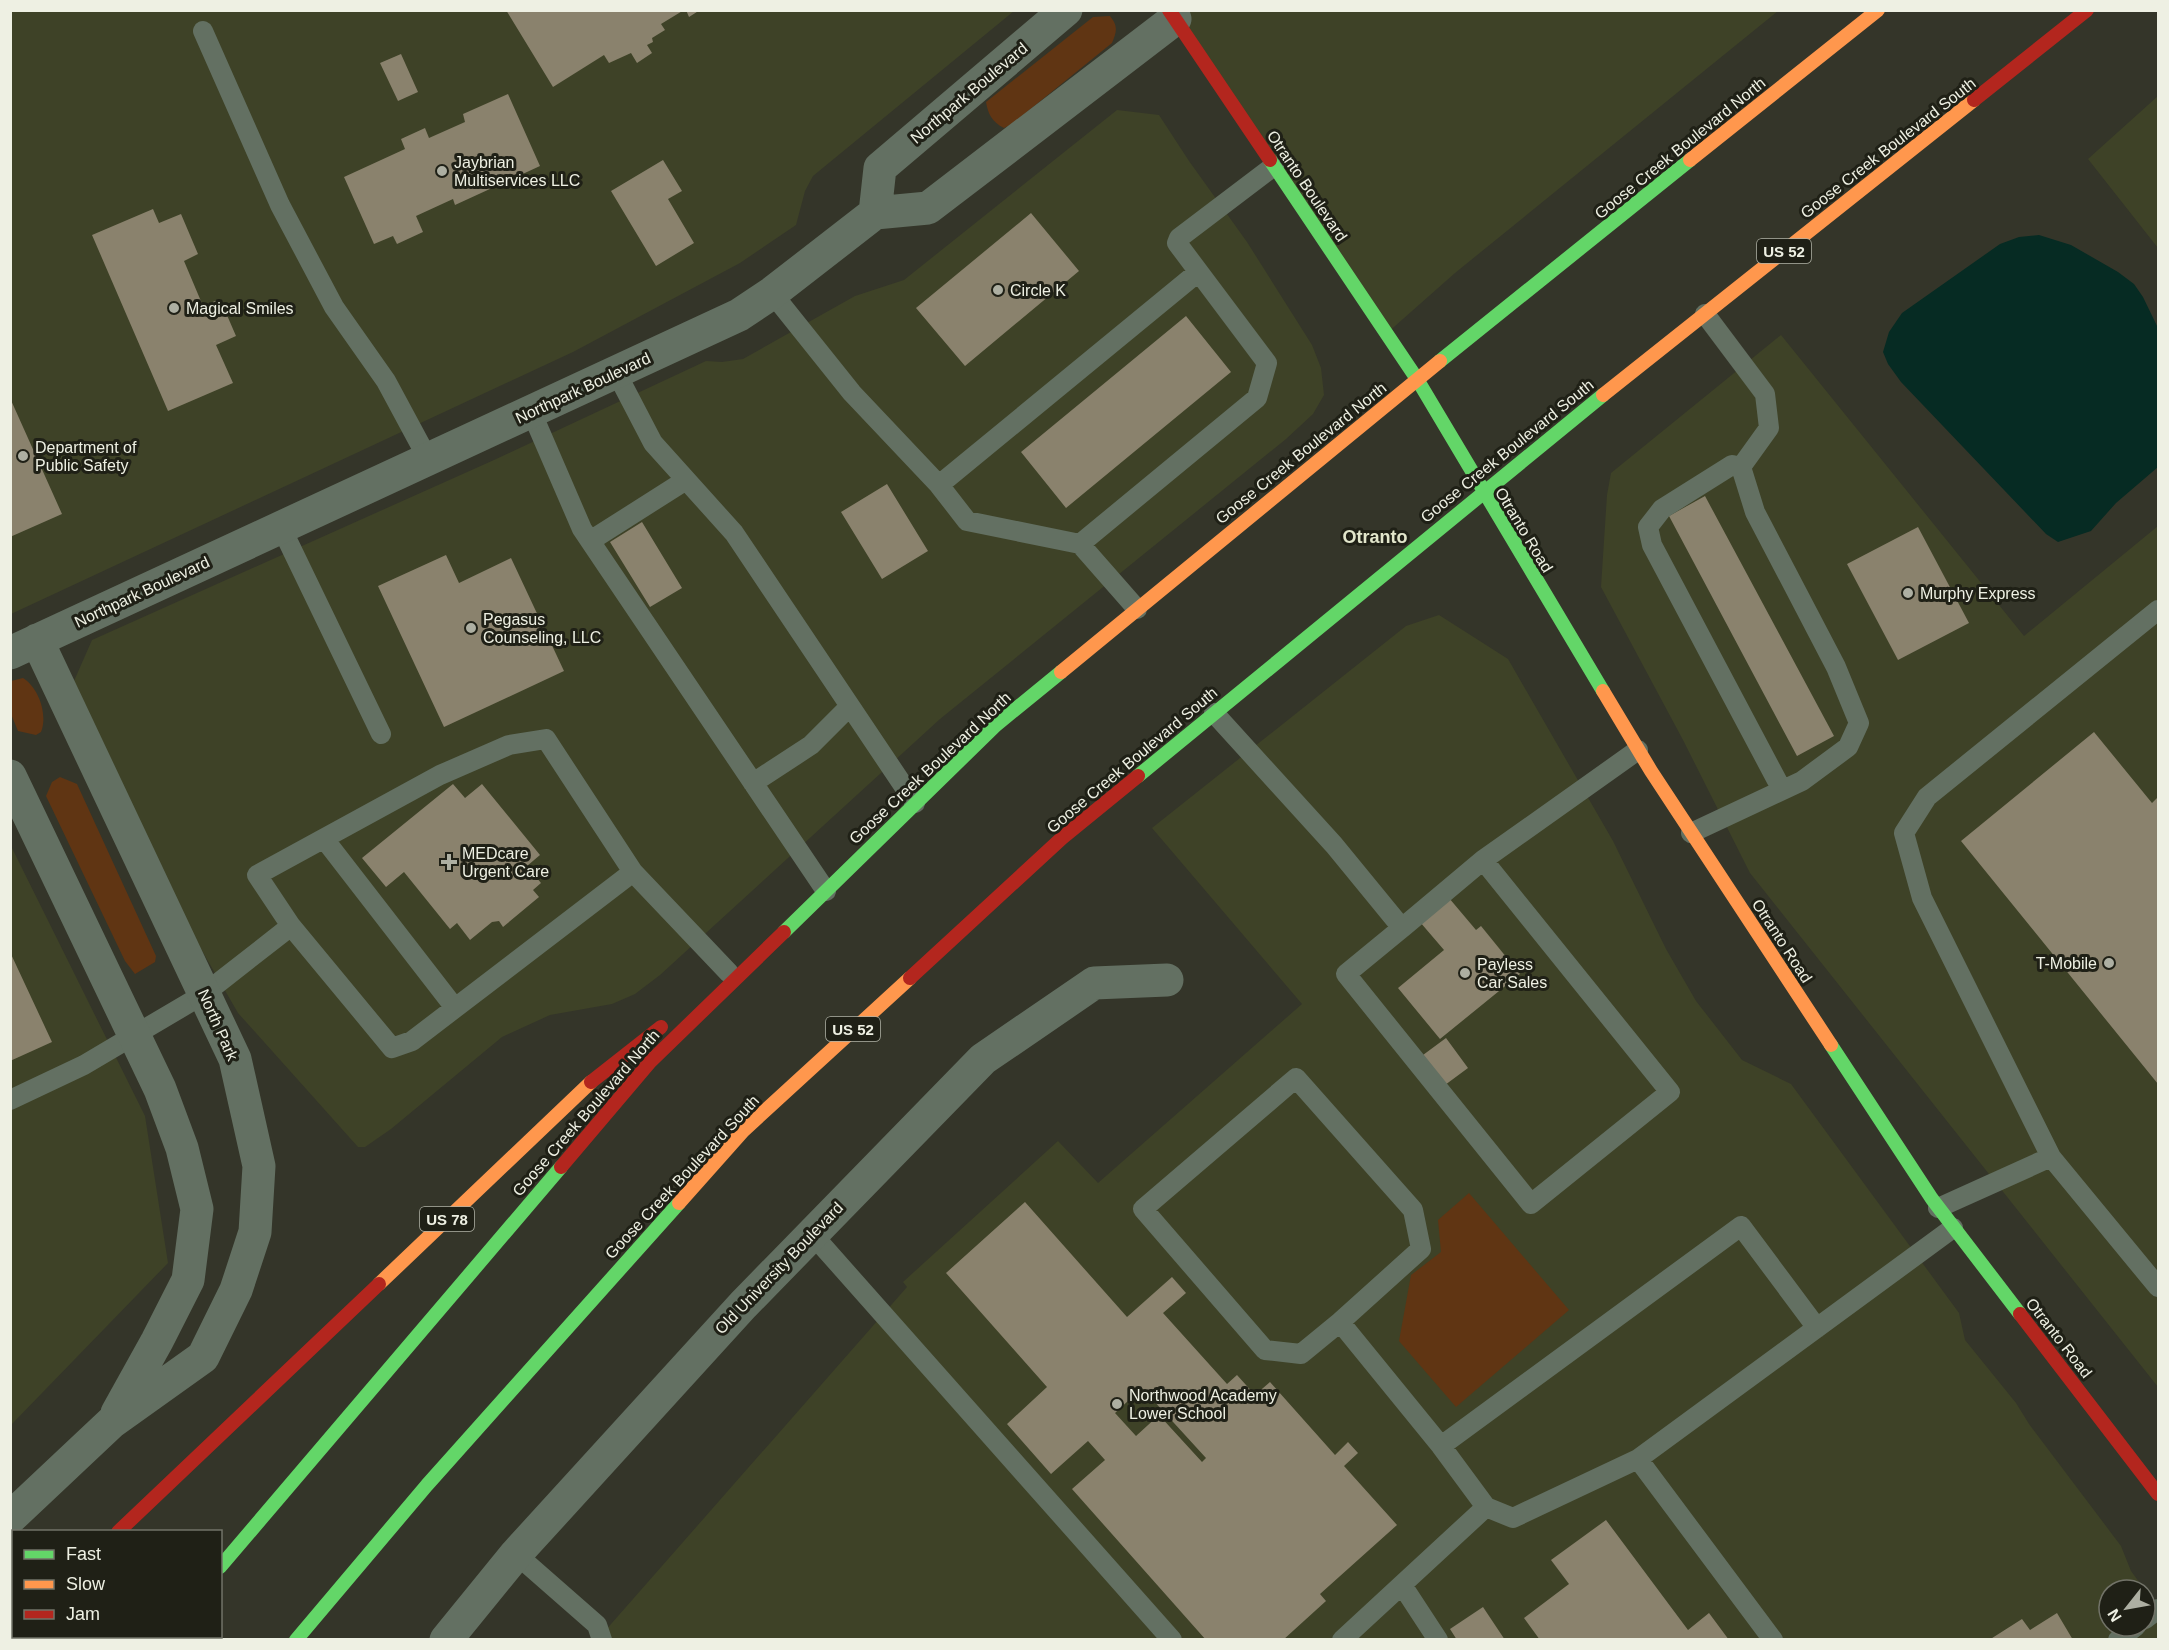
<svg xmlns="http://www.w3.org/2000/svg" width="2169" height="1650" font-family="Arial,sans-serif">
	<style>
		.built { fill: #3e4227; fill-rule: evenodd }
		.green { fill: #603513 }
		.water { fill: #062b23 }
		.building { fill: #8a826d; fill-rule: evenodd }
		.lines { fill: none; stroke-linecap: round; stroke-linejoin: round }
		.lane { stroke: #637062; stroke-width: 20 }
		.street { stroke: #637062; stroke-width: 33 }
		.fast { stroke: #63d668; stroke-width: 14 }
		.slow { stroke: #ff974d; stroke-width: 14 }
		.jam { stroke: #b3261e; stroke-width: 14 }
		.poi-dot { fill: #adafa2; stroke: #1f2016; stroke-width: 2 }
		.labels { text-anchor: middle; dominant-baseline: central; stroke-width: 6; stroke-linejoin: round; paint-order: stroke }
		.shield { fill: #1f2016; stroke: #b0b2a6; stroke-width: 1.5 }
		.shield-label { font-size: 15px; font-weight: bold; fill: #eef0e3 }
		.street-label { font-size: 16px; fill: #eef0e3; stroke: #1f2016 }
		.poi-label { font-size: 16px; fill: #eef0e3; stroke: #1f2016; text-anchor: start }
		.neighbourhood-label { font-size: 18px; font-weight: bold; fill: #e2e6cb; stroke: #1f2016 }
	</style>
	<rect width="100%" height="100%" fill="#343529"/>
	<path class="built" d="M10,11H1014L813,176L805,191L796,225L740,263L573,352L11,614Z
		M1169,11H1778L1455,273L1386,334Z
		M2158,96V248L2088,159Z
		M1117,110L1159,115L1189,161L1247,242L1312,345L1321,368L1324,395L1313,414L1286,439L940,719L660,975L635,994L612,1004L550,1015L502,1037L391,1129L365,1147H358L238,1013L197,942L74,681L92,640L494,460L706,361L722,362L743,359L855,296L904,280Z
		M1781,335L2024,636L2158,526V1387L1750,873L1683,740L1601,587L1607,495L1611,473Z
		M1439,615L1508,659L1613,841L1666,949L1696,1001L1742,1060L1791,1084L1959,1313L1965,1340L2016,1403L2029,1424L2121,1546L2131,1571L2158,1608V1640H597L900,1295L907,1287L903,1282L1058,1141L1098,1183L1302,1004L1152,828L1406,626ZM2109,1590H2145V1626H2109Z
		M10,844L145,1116L168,1263L11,1425Z"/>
	<path class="green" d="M1110,16C1118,26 1117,31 1112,43L1012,124L1004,128C992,122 988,114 986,102L1093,17Z
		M23,678C39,688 48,715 41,732L36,735L18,731L11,714V681Z
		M60,777L77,784L156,956L155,962L135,974L125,961L46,796L52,782Z
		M1469,1193L1569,1310L1456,1407L1399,1341L1411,1275L1441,1252L1438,1220Z"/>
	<path class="water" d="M2039,235L2071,245L2118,272L2134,284L2143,297L2158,328V467L2116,503L2091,531L2058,542L2046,534L1901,382L1888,364L1883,352L1889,332L1902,313L2000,244L2019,237Z"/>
	<path class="building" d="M506,10H684L661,24L665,30L652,38L653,42L647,45L652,53L637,63L631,53L609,63L604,55L553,87Z
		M686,10H700L689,17Z
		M401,54L418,92L398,101L380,63Z
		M508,94L540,166L455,205L453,199L416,216L423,232L397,244L393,236L374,244L344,177L405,149L401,139L425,128L429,138L465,122L463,114Z
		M663,160L682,191L668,199L694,243L656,266L611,191Z
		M153,209L159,223L181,214L198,254L184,261L203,306L220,299L236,336L216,345L233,383L168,411L92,235Z
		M1031,213L1079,271L965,366L916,308Z
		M1186,316L1231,372L1066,508L1021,452Z
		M10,398L62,514L10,537Z
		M887,484L928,551L882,579L841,512Z
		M1705,496L1834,736L1797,756L1669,516Z
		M642,522L682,588L650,607L610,542Z
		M1918,527L1969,623L1898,660L1847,564Z
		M446,555L459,583L511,558L564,671L444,727L378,586Z
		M2094,732L2152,803L2158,797V1084L1961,841Z
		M453,784L465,798L482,784L540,855L527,866L541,883L533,890L539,897L503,927L499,921L492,922L470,940L457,923L450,929L404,872L386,887L362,858Z
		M1449,898L1476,930L1481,926L1520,974L1440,1039L1398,988L1444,950L1420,922Z
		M10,952L52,1042L10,1061Z
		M1446,1038L1468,1068L1445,1085L1423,1055Z
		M1025,1202L1127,1317L1172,1277L1186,1293L1163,1313L1227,1384L1237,1375L1255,1395L1270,1382L1335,1455L1348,1442L1358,1453L1344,1466L1397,1525L1320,1594L1326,1601L1283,1640H1206L1072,1489L1105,1460L1088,1441L1051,1474L1007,1424L1047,1387L946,1273ZM1142,1388L1206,1458L1202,1462L1159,1415L1136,1436L1115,1413Z
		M1606,1520L1688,1630L1709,1613L1729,1640H1540L1524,1618L1569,1584L1551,1560Z
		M1483,1607L1505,1640H1457L1450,1629Z
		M2057,1613L2073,1640H1989L2022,1619L2030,1630Z"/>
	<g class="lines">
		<path class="lane" d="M203,31L280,205L334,307L386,381L428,459
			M772,293L852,393L939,485L967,521L1080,544
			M616,372L653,443L734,533L915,803
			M531,411L582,529L826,891
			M1741,467L1732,465L1662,509L1648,527L1652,545L1782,790
			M939,485L1197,273
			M281,527L381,734
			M590,541L686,480
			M1137,609L1080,544L1257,398L1267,363L1177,243L1179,238L1274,166
			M2158,610L1927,797L1904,833L1922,898L2051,1157L2158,1287
			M1214,713L1334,845L1402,928L1483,860L1638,750
			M753,783L811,745L850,706
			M1691,833L1802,781L1848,747L1859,723L1836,667L1755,512L1741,467L1769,428L1765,394L1705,314
			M325,840L455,1008
			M291,926L257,875L440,775L509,745L546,739L633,872
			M1402,928L1346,974L1531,1204L1670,1092L1483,860
			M10,1100L84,1065L204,994L291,926L392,1048L412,1041L633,872L729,973
			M1938,1208L2051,1157
			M812,1234L1172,1640
			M1340,1322L1301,1354L1265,1350L1143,1209L1296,1078L1413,1210L1421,1249L1340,1322L1441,1446
			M1817,1328L1741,1226L1441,1446L1486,1507L1513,1518L1638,1459L1953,1228
			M1638,1459L1773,1640
			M516,1554L597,1625L602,1640
			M1402,1585L1438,1640
			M2145,1619L2158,1609
			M1342,1640L1486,1507
			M2118,1640L2136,1626"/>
		<path class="street" d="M875,213L928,208L1175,19
			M10,653L739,315L772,293L875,213L880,168L1066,10
			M10,776L160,1089L182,1148L197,1209L188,1280L157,1341L117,1413
			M10,1518L112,1422L203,1357L236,1290L255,1232L259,1166L235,1059L37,640
			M446,1640L516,1554L743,1305L983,1059L1094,983L1167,980"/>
		<path class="fast" d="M1270,160L1417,379L1603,691
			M1440,361L1690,160
			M1138,776L1603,395
			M784,932L996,725L1061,672
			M1831,1045L1932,1199L2020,1314
			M220,1567L561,1167
			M10,1633L14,1630
			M160,1640L163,1636
			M296,1640L427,1485L679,1203"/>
		<path class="slow" d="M1690,160L1878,10
			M1603,395L1974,100
			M1061,672L1440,361
			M1603,691L1651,771L1831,1045
			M679,1203L743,1131L910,978
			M379,1284L591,1082"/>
		<path class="jam" d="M1169,10L1270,160
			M1974,100L2087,10
			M910,978L1062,838L1138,776
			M591,1082L661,1027
			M561,1167L650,1062L784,932
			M2020,1314L2158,1494
			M118,1532L379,1284"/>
	</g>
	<g class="poi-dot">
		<circle cx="442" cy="171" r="6"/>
		<circle cx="998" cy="290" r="6"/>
		<circle cx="174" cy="308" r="6"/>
		<circle cx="23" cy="456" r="6"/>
		<circle cx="1908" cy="593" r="6"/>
		<circle cx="471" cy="628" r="6"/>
		<path d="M446 853h6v6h6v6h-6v6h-6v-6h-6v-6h6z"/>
		<circle cx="2109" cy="963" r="6"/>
		<circle cx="1465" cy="973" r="6"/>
		<circle cx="1117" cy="1404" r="6"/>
	</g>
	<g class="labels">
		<g class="shield">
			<rect x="1757" y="239" width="54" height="24" rx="4.5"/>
			<rect x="826" y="1017" width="54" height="24" rx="4.5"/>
			<rect x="420" y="1207" width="54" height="24" rx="4.5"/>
		</g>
		<g class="shield-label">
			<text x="1784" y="251">US 52</text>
			<text x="853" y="1029">US 52</text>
			<text x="447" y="1219">US 78</text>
		</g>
		<g class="street-label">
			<text transform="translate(969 93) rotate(-40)">Northpark Boulevard</text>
			<text transform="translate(1680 148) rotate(-39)">Goose Creek Boulevard North</text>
			<text transform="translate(1888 148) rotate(-38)">Goose Creek Boulevard South</text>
			<text transform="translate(1307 186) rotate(56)">Otranto Boulevard</text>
			<text transform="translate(583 388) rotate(-25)">Northpark Boulevard</text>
			<text transform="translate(1507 451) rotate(-39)">Goose Creek Boulevard South</text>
			<text transform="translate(1301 453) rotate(-39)">Goose Creek Boulevard North</text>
			<text transform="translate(1524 530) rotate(59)">Otranto Road</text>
			<text transform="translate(142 592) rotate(-25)">Northpark Boulevard</text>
			<text transform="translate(1132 760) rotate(-40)">Goose Creek Boulevard South</text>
			<text transform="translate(930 768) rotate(-43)">Goose Creek Boulevard North</text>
			<text transform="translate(1782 941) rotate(57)">Otranto Road</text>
			<text transform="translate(218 1025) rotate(66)">North Park</text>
			<text transform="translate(586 1113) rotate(-49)">Goose Creek Boulevard North</text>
			<text transform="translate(682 1177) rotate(-47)">Goose Creek Boulevard South</text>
			<text transform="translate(779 1268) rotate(-46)">Old University Boulevard</text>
			<text transform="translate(2059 1338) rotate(52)">Otranto Road</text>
		</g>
		<g class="poi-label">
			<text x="454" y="162">Jaybrian<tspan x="454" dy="18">Multiservices LLC</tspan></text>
			<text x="1010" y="290">Circle K</text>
			<text x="186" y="308">Magical Smiles</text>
			<text x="35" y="447">Department of<tspan x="35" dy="18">Public Safety</tspan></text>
			<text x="1920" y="593">Murphy Express</text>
			<text x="483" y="619">Pegasus<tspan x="483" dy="18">Counseling, LLC</tspan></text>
			<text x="462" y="853">MEDcare<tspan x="462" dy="18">Urgent Care</tspan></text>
			<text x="2097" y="963" text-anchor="end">T-Mobile</text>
			<text x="1477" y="964">Payless<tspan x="1477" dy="18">Car Sales</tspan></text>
			<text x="1129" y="1395">Northwood Academy<tspan x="1129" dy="18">Lower School</tspan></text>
		</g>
		<g class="neighbourhood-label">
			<text x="1375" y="537">Otranto</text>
		</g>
	</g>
	<rect width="2169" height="1650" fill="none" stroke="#eef0e3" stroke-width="24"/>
	<rect x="12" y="1530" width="210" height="108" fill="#1f2016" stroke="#727368" stroke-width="1.5"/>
	<rect x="24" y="1550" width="30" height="9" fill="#63d668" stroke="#727368" stroke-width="1.5"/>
	<text x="66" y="1560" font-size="18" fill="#eef0e3">Fast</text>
	<rect x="24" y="1580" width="30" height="9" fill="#ff974d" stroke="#727368" stroke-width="1.5"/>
	<text x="66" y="1590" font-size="18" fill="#eef0e3">Slow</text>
	<rect x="24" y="1610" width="30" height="9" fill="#b3261e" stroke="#727368" stroke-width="1.5"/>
	<text x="66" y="1620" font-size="18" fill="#eef0e3">Jam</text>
	<g transform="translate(2127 1608) rotate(239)"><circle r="28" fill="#1f2016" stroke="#727368" stroke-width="1.5"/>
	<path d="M0-4.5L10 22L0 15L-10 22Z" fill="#adafa2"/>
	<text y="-9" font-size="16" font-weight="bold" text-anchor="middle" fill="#eef0e3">N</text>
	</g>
</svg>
